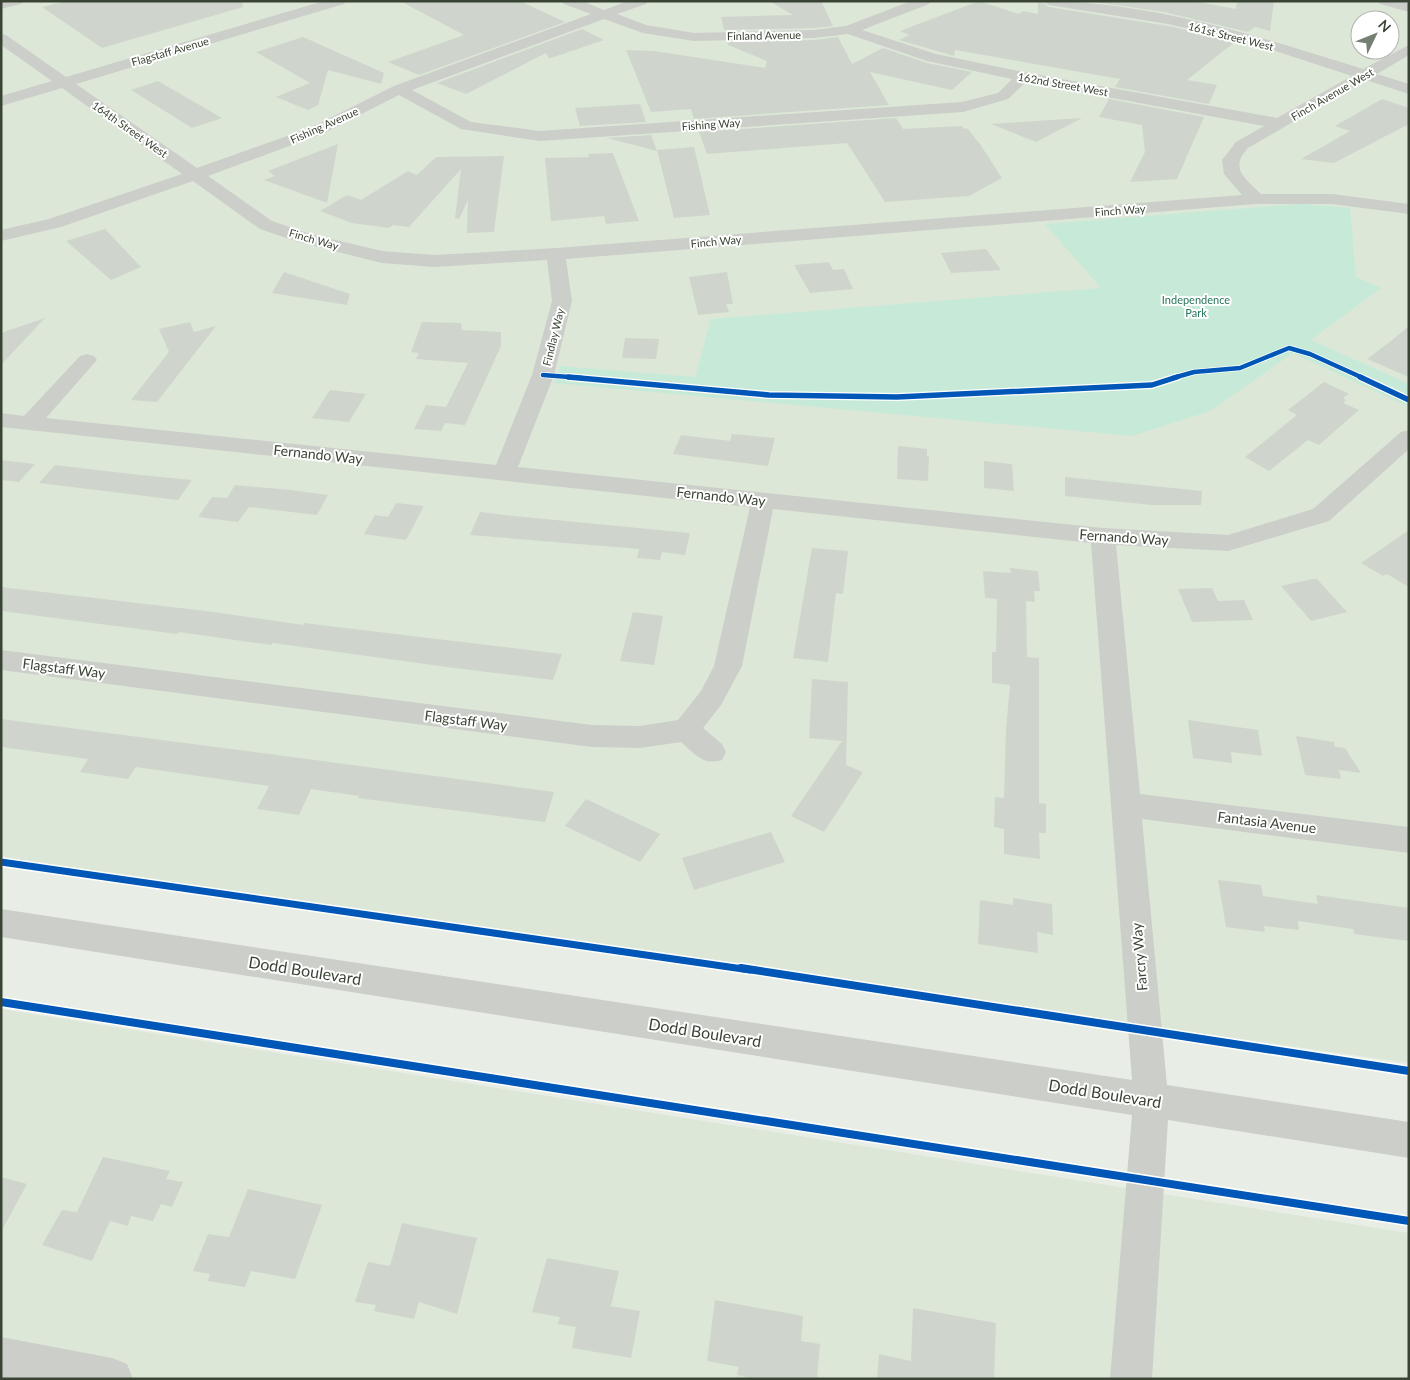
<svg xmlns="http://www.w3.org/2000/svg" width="1410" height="1380" font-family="Lato,sans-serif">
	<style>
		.residential { fill: #dce7d7; fill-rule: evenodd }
		.green { fill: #c6ead7 }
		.building { fill: #cfd5cc }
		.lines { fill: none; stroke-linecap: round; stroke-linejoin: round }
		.minor { fill: #cccec9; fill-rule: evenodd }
		.cycleway-far3-casing { stroke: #fff; stroke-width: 6 }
		.cycleway-far2-casing { stroke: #fff; stroke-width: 8 }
		.cycleway-far1-casing { stroke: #fff; stroke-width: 10 }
		.cycleway-casing { stroke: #fff; stroke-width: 11 }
		.cycleway-far3 { stroke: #0057b8; stroke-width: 4.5 }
		.cycleway-far2 { stroke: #0057b8; stroke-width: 5.5 }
		.cycleway-far1 { stroke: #0057b8; stroke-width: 7 }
		.cycleway { stroke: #0057b8; stroke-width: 8 }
		.labels { text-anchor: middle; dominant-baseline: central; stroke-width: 4; stroke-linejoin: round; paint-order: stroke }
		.far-street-label { font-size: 11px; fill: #394434; stroke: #fff }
		.far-park-label { font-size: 11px; fill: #27755c; stroke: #fff }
		.street-label { font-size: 14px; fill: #394434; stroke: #fff }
		.near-street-label { font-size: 16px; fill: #394434; stroke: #fff }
	</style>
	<rect width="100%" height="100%" fill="#e8eee6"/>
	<path class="residential" d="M1,1H1409V1063L1,862ZM1360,20H1390V50H1360Z
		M1,1009L1409,1233V1379H1Z"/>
	<path class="green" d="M1300,204L1350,208L1356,277L1381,288L1311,340L1409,384V407L1293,353L1210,411L1132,436L555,383L560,366L695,377L711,319L1101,288L1045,224Z"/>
	<path class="building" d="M66,1H242L243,7L102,48L42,7Z
		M400,1H520L565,22L419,75L388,62L464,35Z
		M769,1H821L833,26L814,28L724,30L721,17L793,15Z
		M979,1L1019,14L1023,11L1038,14V1H1040L1049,7L1168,26L1236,41L1187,80L1217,85L1209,104L1115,87L1120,79L955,50L954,56L899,40L909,35L900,31Z
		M1087,1H1193L1236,9L1237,1H1274L1270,31L1255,27L1248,32L1164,12Z
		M582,29L604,40L551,58H549L546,53L466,94L437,83Z
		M303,37L384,73L381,84L328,70L318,105L308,110L276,97L310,83L256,52Z
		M838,37L852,64L883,48L927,63L972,72L952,90L870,72L889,105L694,119L691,109L651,112L626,50L654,51L765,68L767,61L728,45L727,42L814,40Z
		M158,81L222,118L192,128L131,90Z
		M1109,99L1204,117L1177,179L1130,182L1145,152L1142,125L1099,117Z
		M1382,99L1409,108V124L1334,163L1301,159L1350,131L1335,126Z
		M640,104L646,122L580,126L575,108Z
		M896,118L903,129L962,126L964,129L967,128L980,144L1002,178L969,196L885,202L847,143L707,154L699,132Z
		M1082,118L1036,142L991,124Z
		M651,135L657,151L607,138Z
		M338,144L327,203L264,180L275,176L268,171Z
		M694,147L710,215L674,218L657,150Z
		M613,153L639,221L606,224L604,216L551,221L545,158L589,157L588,154Z
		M504,156L494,232L467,233L468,200L459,219L455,218L461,169L409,227L393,225L389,228L352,223L320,211L347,195L361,200L408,171L417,175L436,157Z
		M105,229L141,267L111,280L66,241Z
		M986,249L1001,270L951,273L941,253Z
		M829,262L833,270L844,269L853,289L810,293L794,265Z
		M284,272L350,294L347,305L272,293Z
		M727,272L733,304H726L729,312L698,315L689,277Z
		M45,318L1,365V333Z
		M190,322L194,332L216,326L157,402L131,400L169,352L159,329Z
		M422,322L461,323L462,330L501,332V346L465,425L445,423L441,431L414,429L426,405L446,407L468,363L416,359L419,353L411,352Z
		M1409,326V377L1367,359L1391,341Z
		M625,338L659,339L656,359L622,358Z
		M1324,382L1349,394L1343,398L1346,400L1343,403L1359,410L1319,445L1308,440L1269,471L1245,457L1297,415L1288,410Z
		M330,390L366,394L349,422L312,418Z
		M732,434L775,438L768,466L673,454L681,435L730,441Z
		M898,446L927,449V456H929L928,481L897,479Z
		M1,460L35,464L19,482L1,480Z
		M984,461L1012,464L1014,491L984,488Z
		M55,465L131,474L192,480L178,500L39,483Z
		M1065,477L1202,491L1201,505H1152L1065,496Z
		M235,485L291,490L328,495L317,515L249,507L238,522L198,517L212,497L227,498Z
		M396,503L424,506L406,540L364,534L375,515L388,517Z
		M480,512L514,516L690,533L685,555L662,552L660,560L637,558L639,549L470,535Z
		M1409,530V587L1387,574L1383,576L1361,563Z
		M812,548L848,551L843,594L836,593L828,662L793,658Z
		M1010,568L1038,571L1040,591H1034L1035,602L1026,601L1027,657L1039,658V803L1046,804V833H1039L1040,859L1004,854V829L994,827L995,797L1004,798L1006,729L1010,685L992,683V652H996L997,599L985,598L983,571L1011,573Z
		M1312,579H1317L1347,612L1311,621L1281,586Z
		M1,587L214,612L303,625L304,623L562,654L553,680L454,668L273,643L271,645L179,632L177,634L1,611Z
		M1212,588L1218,601L1244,600L1253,620L1192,622L1178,589Z
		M633,612L663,616L654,665L620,661Z
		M812,679L848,682L846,765L863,772L824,832L791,816L842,741L809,738Z
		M1,719L270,754L554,792L545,822L358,798L359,796L311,789L299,815L257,809L269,786L136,767L128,779L80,772L88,759L1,747Z
		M1188,720L1258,730L1262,756L1231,752L1232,763L1193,758Z
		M1296,736L1334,742L1335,747L1345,748L1361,773L1339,770L1341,779L1305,775Z
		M586,799L660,834L640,862L565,826Z
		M771,832L785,862L694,890L682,858Z
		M1218,880L1261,885L1263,896L1318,904L1316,895L1409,908V941L1354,934L1353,929L1298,921L1299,930L1264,926L1265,932L1226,927Z
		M1013,898L1052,904L1053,935L1037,932L1038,953L978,944L980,900L1013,905Z
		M103,1157L170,1171L166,1179L183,1182L172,1207L161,1204L153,1221L131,1216L128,1226L110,1221L92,1261L42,1245L62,1210L77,1212Z
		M1,1177L27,1184L1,1232Z
		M248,1189L322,1205L295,1279L251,1271L245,1287L208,1281L210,1274L193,1271L208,1234L229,1237Z
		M402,1223L477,1238L457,1314L419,1302L414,1319L374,1311L376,1305L355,1302L368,1262L390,1266Z
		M547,1258L619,1271L611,1306L640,1311L631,1358L572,1348L576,1327L558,1324L560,1317L532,1312Z
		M715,1300L803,1316L801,1341L820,1344L817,1379H755L737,1375L739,1367L707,1361Z
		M913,1308L996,1323L994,1379H877L879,1354L911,1361Z"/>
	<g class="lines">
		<path class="minor" d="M1,1H23L21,4L1,9Z
			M324,1H346L344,4L76,84L197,168L310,128L394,86L591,14L564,4L562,1H582L604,10L628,1H648L646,4L617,14L646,25L694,33L814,30L846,26L911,1H931L929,4L862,30L936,54L1023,72L1277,118L1352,76L1248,42L1168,24L1049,5L1042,1C1150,1 1261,37 1363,69L1409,45V55L1377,74L1409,84V94L1366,80L1248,148C1229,168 1245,179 1261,194H1332L1409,204V214L1332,204H1256L566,259L572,301L554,375L518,467L1103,528L1228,535L1313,509L1401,432L1409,430V449L1329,521L1228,551L1116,545L1140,794L1409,827V853L1142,819L1167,1085L1409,1122V1158L1168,1120L1152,1379H1110L1132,1115L1,937V909L1132,1080L1091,543L773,509L742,666L721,705L703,728L722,744L726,752L722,760C703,766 695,754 681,742L640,748L592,747L1,670V650L592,725L640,726L678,720L701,691L714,666L750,507L1,427V413L24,416L80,356L87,354L94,356L97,360L46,418L496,465L532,375L552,301L547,260L434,267L382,263L298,242L260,229L193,181L61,227L1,241V230L49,219L182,174L62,88L1,106V96L52,81L1,45V34L6,35L66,77ZM604,19L643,33L694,41L814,38L848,34L927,61L1012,79L998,93L962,102L540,131L471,122L412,90ZM1026,82L1264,126L1236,142L1222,160L1224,174L1242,195L556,248L434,255L382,251L310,234L272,221L208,176L322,134L399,95L461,129L540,141L963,112L1008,99Z
			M1378,1H1401L1409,4V12L1380,4Z
			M1,1337L112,1358L127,1364L133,1379L1,1378Z"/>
		<g class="cycleway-far3-casing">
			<path id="cycleway-far3" d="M543,375L582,378
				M1173,378L1194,372L1240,368L1289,348L1310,354L1363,378"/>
		</g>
		<g class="cycleway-far2-casing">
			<path id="cycleway-far2" d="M568,377L769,395L897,397L1152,385L1177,377
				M1360,377L1409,400"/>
		</g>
		<g class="cycleway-far1-casing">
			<path id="cycleway-far1" d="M1,862L750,970"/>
		</g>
		<g class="cycleway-casing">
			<path id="cycleway" d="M741,968L1409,1071
				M1,1002L1409,1221"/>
		</g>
		<use href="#cycleway-far3" class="cycleway-far3"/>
		<use href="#cycleway-far2" class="cycleway-far2"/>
		<use href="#cycleway-far1" class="cycleway-far1"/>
		<use href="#cycleway" class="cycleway"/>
	</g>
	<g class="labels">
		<g class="far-street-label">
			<text transform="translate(764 35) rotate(-1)">Finland Avenue</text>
			<text transform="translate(1231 36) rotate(14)">161st Street West</text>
			<text transform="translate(170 51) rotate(-16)">Flagstaff Avenue</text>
			<text transform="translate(1063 84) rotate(10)">162nd Street West</text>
			<text transform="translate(1332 94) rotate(-30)">Finch Avenue West</text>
			<text transform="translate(711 124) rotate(-4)">Fishing Way</text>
			<text transform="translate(324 125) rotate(-24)">Fishing Avenue</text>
			<text transform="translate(130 129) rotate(35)">164th Street West</text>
			<text transform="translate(1120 210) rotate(-4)">Finch Way</text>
			<text transform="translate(314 239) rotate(16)">Finch Way</text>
			<text transform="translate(716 241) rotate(-5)">Finch Way</text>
			<text transform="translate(553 337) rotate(-76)">Findlay Way</text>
		</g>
		<g class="far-park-label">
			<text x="1196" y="299">Independence<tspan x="1196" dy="13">Park</tspan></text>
		</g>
		<g class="street-label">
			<text transform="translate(318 454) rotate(6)">Fernando Way</text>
			<text transform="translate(721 496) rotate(6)">Fernando Way</text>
			<text transform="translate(1124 537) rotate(4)">Fernando Way</text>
			<text transform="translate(64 668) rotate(7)">Flagstaff Way</text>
			<text transform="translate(466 720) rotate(7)">Flagstaff Way</text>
			<text transform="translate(1267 822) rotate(7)">Fantasia Avenue</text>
			<text transform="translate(1139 957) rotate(-95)">Farcry Way</text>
		</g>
		<g class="near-street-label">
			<text transform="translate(305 970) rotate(9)">Dodd Boulevard</text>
			<text transform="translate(705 1032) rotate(9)">Dodd Boulevard</text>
			<text transform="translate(1105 1093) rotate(9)">Dodd Boulevard</text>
		</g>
	</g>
	<rect width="1410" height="1380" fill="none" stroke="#394434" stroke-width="5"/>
	<g transform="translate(1375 35) rotate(47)"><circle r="24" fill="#ffffff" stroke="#b0b4ae"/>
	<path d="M0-4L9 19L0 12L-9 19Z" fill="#768072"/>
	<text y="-8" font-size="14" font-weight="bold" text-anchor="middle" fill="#394434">N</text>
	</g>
</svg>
